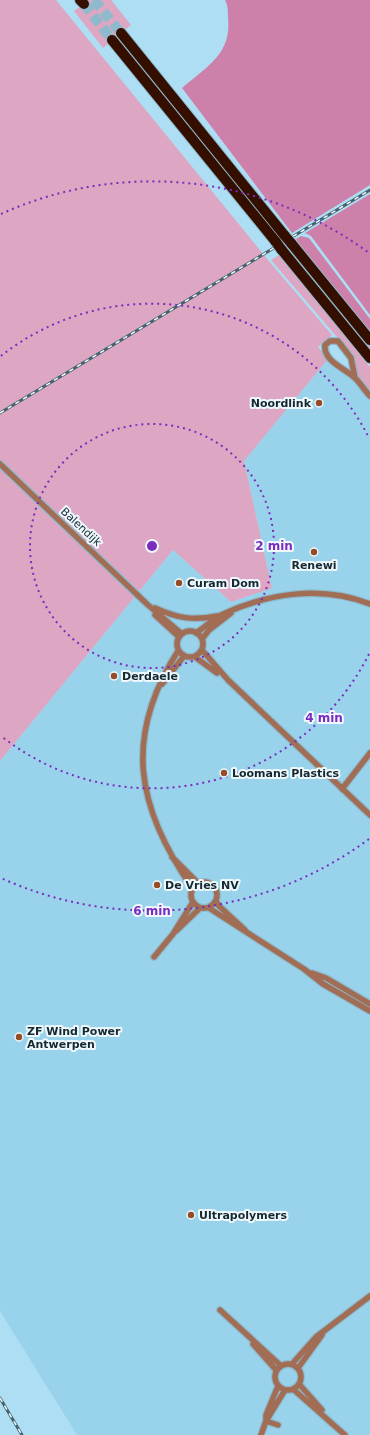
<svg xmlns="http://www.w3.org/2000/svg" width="370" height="1435" font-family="'DejaVu Sans',sans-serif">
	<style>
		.built { fill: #99d3eb }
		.green { fill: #dda6c2 }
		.forest { fill: #cd80aa }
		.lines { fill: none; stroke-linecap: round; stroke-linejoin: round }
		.highway-tunnel { stroke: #8ebacd; stroke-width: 10; stroke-dasharray: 10 5; stroke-linecap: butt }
		.street-casing { stroke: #8ebacd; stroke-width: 8 }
		.highway-casing { stroke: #8ebacd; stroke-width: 12 }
		.street { stroke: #a16d54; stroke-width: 5.5 }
		.highway { stroke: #340f00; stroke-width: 10 }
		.rail-casing { stroke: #45626f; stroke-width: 3 }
		.rail { stroke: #eff9fd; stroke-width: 1.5; stroke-dasharray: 4.5; stroke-linecap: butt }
		.highway-bridge-casing { stroke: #8ebacd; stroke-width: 12; stroke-linecap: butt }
		.highway-bridge { stroke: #340f00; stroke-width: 10 }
		.ring { fill: none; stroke: #7b2cbf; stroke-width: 2; stroke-dasharray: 2 4 }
		.poi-dot { fill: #944d27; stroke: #eff9fd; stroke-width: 1.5 }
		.labels { text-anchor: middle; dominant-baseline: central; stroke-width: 4; stroke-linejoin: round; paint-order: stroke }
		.poi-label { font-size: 11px; font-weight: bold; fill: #142830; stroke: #eff9fd; text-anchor: start }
		.street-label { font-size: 11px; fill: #142830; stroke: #eff9fd }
		.centre { fill: #7b2cbf; stroke: #eff9fd; stroke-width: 2 }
		.ring-label { font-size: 12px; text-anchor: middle; font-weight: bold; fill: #7b2cbf; stroke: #eff9fd; stroke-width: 4; stroke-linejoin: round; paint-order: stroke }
	</style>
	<rect width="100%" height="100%" fill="#addef4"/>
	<path class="built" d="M328,359L338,371L351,378L370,401V1435H77L0,1311V761L173,550L231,602L272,588L244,461Z"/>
	<path class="green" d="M0,0H56L268,260L332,335L318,347L328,359L244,461L272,588L231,602L173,550L0,761Z
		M89,0H111L131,25L103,48L74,11Z
		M192,126L370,345V353L188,129Z
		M279,255L370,367V392L356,374L354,357L271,260Z"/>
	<path class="forest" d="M225,0H370V185L292,233L182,88C206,67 232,54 228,18C228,12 228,5 225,0Z
		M370,194V315L311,236L305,233Z
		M301,236L309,238L370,319V331L299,244L296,239Z"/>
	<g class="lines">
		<path class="highway-tunnel" d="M94,0L121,33
			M84,4L112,40"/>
		<g class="street-casing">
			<path id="street" d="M355,378L351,358L338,341H330L325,345C323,362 347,369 356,379C361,384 365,391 370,396
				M0,464L148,605L182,634
				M155,608C177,618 193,621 217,616
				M155,615L179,637
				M177 644a13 13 0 1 1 26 0a13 13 0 1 1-26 0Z
				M196,633C205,627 212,620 221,615C268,593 321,585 370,604
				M202,639L209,630L231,613
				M202,650L228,680L370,815
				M178,651C123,737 136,808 193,889
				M195,657L217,673
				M162,684L184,656
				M342,789L370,753
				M172,857L198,883
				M191 895a13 13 0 1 1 26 0a13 13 0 1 1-26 0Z
				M216,901L219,906L245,930
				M209,908L304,969L323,984L370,1011
				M176,931L200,908
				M154,957L173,934L193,902
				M312,973L326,978L370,1004
				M220,1310L280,1365
				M253,1344L276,1370
				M275 1377a13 13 0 1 1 26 0a13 13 0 1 1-26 0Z
				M292,1364L316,1337L370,1296
				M298,1368L322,1335
				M299,1384L322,1410
				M293,1389L345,1435
				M266,1421V1415L278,1386
				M266,1421L278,1425
				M261,1435L266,1421L285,1390"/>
		</g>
		<g class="highway-casing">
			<path id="highway" d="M80,0L84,4
				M121,33L285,236
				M112,40L276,242
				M291,243L370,340
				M281,249L370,358"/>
		</g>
		<use href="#street" class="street"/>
		<use href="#highway" class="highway"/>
		<g class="rail-casing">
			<path id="rail" d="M0,413L370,190
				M0,1398L22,1435"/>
		</g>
		<use href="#rail" class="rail"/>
		<g class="highway-bridge-casing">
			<path id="highway-bridge" d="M285,236L291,243
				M276,242L281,249"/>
		</g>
		<use href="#highway-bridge" class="highway-bridge"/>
	</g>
	<g class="ring">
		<circle cx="152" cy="546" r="122"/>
		<path d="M369 654A243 243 0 0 1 1 736M1 356A243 243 0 0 1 369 438"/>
		<path d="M369 839A365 365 0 0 1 1 878M1 214A365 365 0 0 1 369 253"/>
	</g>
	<g class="poi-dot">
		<circle cx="319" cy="403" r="4"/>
		<circle cx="314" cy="552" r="4"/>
		<circle cx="179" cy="583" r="4"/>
		<circle cx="114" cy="676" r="4"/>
		<circle cx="224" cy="773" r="4"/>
		<circle cx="157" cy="885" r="4"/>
		<circle cx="19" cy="1037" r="4"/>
		<circle cx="191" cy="1215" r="4"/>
	</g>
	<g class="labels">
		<g class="poi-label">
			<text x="311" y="403" text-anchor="end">Noordlink</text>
			<text x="314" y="565" text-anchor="middle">Renewi</text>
			<text x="187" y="583">Curam Dom</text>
			<text x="122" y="676">Derdaele</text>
			<text x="232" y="773">Loomans Plastics</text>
			<text x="165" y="885">De Vries NV</text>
			<text x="27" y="1031">ZF Wind Power<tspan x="27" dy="13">Antwerpen</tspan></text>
			<text x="199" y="1215">Ultrapolymers</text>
		</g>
		<g class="street-label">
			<text transform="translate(81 527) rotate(43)">Balendijk</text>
		</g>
	</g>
	<circle cx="152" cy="546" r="6" class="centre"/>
	<g class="ring-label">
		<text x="274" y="550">2 min</text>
		<text x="324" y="722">4 min</text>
		<text x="152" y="915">6 min</text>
	</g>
</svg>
